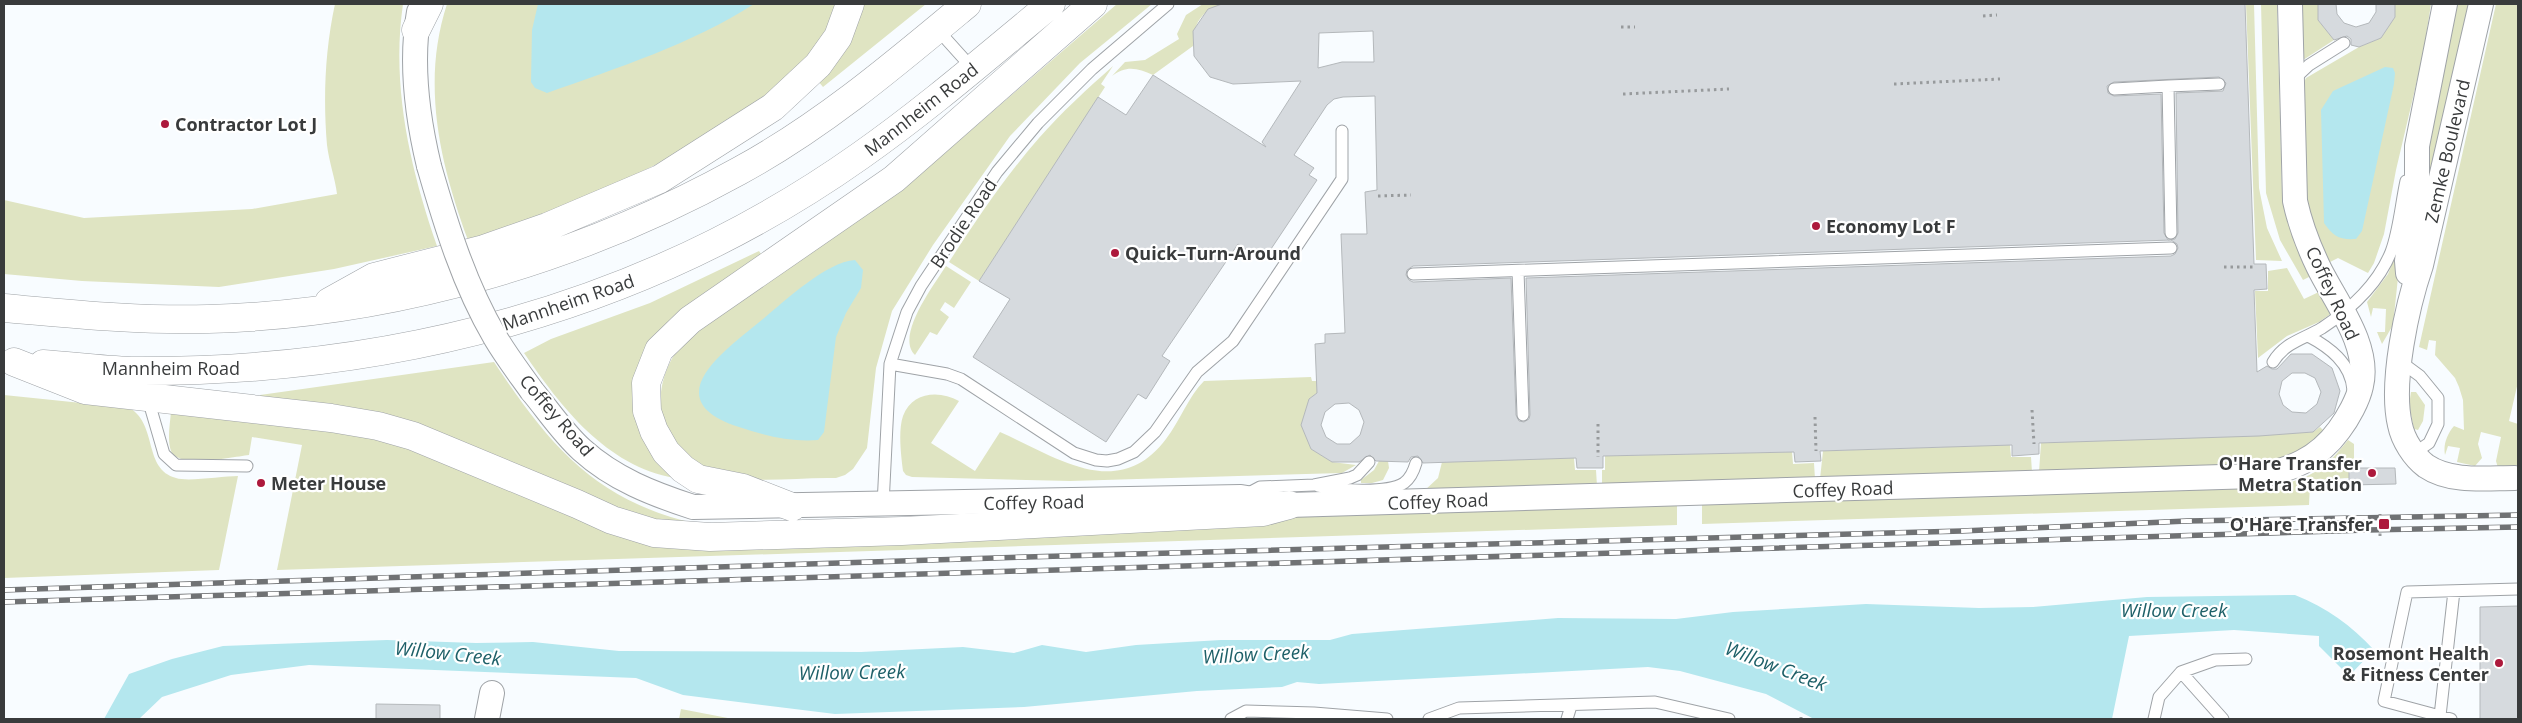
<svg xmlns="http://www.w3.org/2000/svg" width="2522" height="723" font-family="'Open Sans',sans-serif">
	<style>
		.green { fill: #dfe4c2 }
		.water { fill: #b4e7ee }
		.building { fill: #d6dade; stroke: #b4b8bb; fill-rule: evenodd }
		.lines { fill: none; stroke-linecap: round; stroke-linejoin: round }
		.service-casing { stroke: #9fa3a7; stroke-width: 13 }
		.minor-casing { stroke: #9fa3a7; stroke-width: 26 }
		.primary-casing { stroke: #9fa3a7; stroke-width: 29 }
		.path { stroke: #979a9c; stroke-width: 3; stroke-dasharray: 2.5 4; stroke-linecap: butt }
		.service { stroke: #fff; stroke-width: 11 }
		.minor { stroke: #fff; stroke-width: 24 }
		.primary { stroke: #fff; stroke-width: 28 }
		.rail-casing { stroke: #707274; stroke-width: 5.5 }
		.rail { stroke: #fff; stroke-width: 4; stroke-dasharray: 11; stroke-linecap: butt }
		.minor-bridge-casing { stroke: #9fa3a7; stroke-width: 26; stroke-linecap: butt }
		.minor-bridge { stroke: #fff; stroke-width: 24 }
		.poi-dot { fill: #ad193c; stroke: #fff; stroke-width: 2 }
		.labels { text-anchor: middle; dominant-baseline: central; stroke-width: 4.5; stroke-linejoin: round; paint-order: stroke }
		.street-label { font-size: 18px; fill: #393b3c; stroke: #fff }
		.poi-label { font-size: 18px; font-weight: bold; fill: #393b3c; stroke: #fff; text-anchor: start }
		.water-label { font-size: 19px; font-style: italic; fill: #1e6068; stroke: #fff }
	</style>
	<rect width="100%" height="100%" fill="#f8fcff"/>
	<path class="green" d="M335,4H403C391,86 410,168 437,246L334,269L219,287L82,281L4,274V200L84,218L252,209L337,194C335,178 329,162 327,145C323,98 325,50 335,4Z
		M447,4H836C821,91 640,176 564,207C533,220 500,229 468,240C440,163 421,84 447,4Z
		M862,4H926L823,87L818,81Z
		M1117,4H1152L1080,63L1010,136L933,245L892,311L876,368L867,448L853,469L845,475L836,478C797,477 756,484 718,475C711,473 705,467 698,463C649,432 651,376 688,337L925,170Z
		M1203,4H1222C1201,11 1193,24 1193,46L1153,75C1138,68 1126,65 1112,76L1125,62L1145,60L1179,39L1177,34L1186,15Z
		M2246,4H2254L2259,188L2267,228L2282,261L2256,260Z
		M2261,4H2277L2282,193C2286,223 2300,248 2313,275L2303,280L2280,240L2266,193Z
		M2298,4H2318V20L2334,40L2300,62Z
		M2395,4H2431L2423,55L2396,170L2384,234L2374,263L2368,273L2338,258L2328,263L2303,203L2302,86L2306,78L2359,47L2381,38L2395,17Z
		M2453,4H2470L2426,196L2421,195Z
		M2496,4H2518V382L2509,421L2518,424V464L2513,468H2498L2496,461L2501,437L2481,432L2478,444L2482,458L2475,466L2457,462L2460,448L2448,446L2445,455C2443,445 2447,434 2454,426L2464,430L2463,400L2459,387L2455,378L2435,355L2436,341L2429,340L2427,350L2419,347Z
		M1113,66L1101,84L1105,87L979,281L949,262C977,219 1005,177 1039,138C1062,112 1087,89 1113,66Z
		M2399,247L2401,249L2393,325L2382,344L2377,332H2385L2386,309L2373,308L2371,317L2367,302L2388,274Z
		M759,251L763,257L672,318L656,335L643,355L675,478C606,466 561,407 524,353L551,339L650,303Z
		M946,266L971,282L954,308L945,302L940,310L949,317L937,335L930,332L915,355C895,336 934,285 946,266Z
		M2287,268L2304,299L2321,291L2332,313L2319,322L2287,336L2258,358L2255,291H2268V271Z
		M494,362C549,445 596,502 698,524H650L374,413L338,405L261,397L260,395Z
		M1311,377L1312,381H1328V385L1309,399L1302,424L1311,449L1332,462L1356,465L1342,473L1070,481L912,477L906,475L903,471C901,455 898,431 903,416C912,392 939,390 959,401L931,443L975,471L1000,432C1055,456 1118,503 1166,439C1180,421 1188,397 1204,381Z
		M2411,392H2416L2425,405L2423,421L2418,430L2414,429L2409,405Z
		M4,395L130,408C158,426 143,469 176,478C188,482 223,476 238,476L219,570L4,578Z
		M171,412L362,436L398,445L601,529L1201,519L1677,505V525L277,570L302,445L252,437L249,455C232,457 178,469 171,451C167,439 170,424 171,412Z
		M2320,427L2325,432L2314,444L2270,464L2039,472L2041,443L2313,432Z
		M2348,440L2354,444V468H2349V478L2314,480L2310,484L2309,505L1702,524V503L2267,488C2289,483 2312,478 2329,461C2336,455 2342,447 2348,440Z
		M2010,445L2011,457H2031L2032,472L1820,479L1823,451Z
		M1792,452L1793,464L1814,463L1815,479L1602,486V470H1605V456Z
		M1574,458L1575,470H1596L1597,486L1424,491L1438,478L1442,462Z
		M1379,461H1388L1389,468L1383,480L1372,483H1361V480L1374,470Z
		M681,709L733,719H679Z"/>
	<path class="water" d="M538,4H754C692,44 617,68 547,93L535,88L531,82L532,30Z
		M2385,67L2393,68L2395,73L2394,84L2362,231L2356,239C2339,240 2333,236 2324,223L2321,110L2333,91Z
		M855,260L863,270L861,288L846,313L836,337L824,432L818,440C791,442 765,436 739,427C653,399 727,349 763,319C786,300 826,262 855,260Z
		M2295,595C2327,608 2351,625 2374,650L2349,676L2319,646V636L2234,630L2129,636L2112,719H1814L1766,694L1680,671L1648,667L1319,684L1297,682L1282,687L1197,691L1024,707L835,714L683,695L636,678L309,665L231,675L162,697L139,719H104L129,674L172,659L223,646L387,640L476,643L533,642L619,651L861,652L963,647L1014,653L1042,645L1086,652L1136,645L1221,640H1330L1352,634L1558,618L1676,619L1733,612L1866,604L1979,608L2033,607L2147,597Z"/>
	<path class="building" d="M1222,4H2245L2254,264H2266L2267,289L2254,290L2257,372L2267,366L2272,369H2277L2291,354H2312L2332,368L2340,391L2334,413L2313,432L2259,436L2039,443V454L2012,456V445L1820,451L1821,461L1795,462L1794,452L1603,456V468H1577L1576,458L1423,463L1418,456L1411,457L1408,462L1376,461L1370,455L1359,462H1332L1311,449L1301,425L1309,399L1317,393L1315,344L1325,343V334L1345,333L1341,234H1367L1365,192L1377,190L1375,96L1343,97L1334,99L1327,105L1294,155L1314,168L1309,175L1317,180L1263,261L1238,244L1162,356L1170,361L1146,399L1138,394L1106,442L973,357L1010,299L979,281L1098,97L1126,115L1153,75L1266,147L1262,142L1301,81L1233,84L1210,77L1194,56L1193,31L1208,9ZM1373,31L1374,62H1342L1318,68L1319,33ZM2219,77L2226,83L2223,91L2176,93L2178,233L2175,239L2168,240L2164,233L2161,94L2114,96L2108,93L2107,86L2114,82ZM2171,240L2177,244L2178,248L2175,254L2171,256L1526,278L1530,415L1529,419L1524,422L1519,421L1516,415L1511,278L1413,282L1409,280L1406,275L1407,270L1413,266ZM2292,373H2305L2315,378L2321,392L2317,404L2306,413L2292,412L2283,405L2279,394L2282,381ZM1349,403L1359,410L1364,422L1360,435L1350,444H1337L1326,437L1321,425L1325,412L1335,404Z
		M2318,4H2336L2337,14L2344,23L2356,27L2369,23L2376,12V4H2395V17L2381,38L2359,47L2351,45V39L2347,36L2334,40L2318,20Z
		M2349,468H2395L2396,484L2349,485Z
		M2518,606V719H2480V607Z
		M376,704L440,705V719H376Z"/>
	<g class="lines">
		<g class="service-casing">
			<path id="service" d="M937,29L973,69
				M2292,81L2309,65L2344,43
				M2114,89L2168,86
				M2171,233L2168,86L2219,84
				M1518,271L1523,415
				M1413,274L2171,248
				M2308,336C2329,347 2351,363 2353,390
				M2273,362C2285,342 2304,339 2322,328C2351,309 2378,284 2391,252C2399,231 2401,204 2406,181
				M2401,362L2420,376L2438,398V424L2429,443L2413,454
				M890,364L947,374L961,379L1074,453L1096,460L1107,461L1118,459L1134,452L1155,432L1197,372L1233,341L1342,179V131
				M148,399L164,454L176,465L247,466
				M1318,486C1338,490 1387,494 1404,483C1411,478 1414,470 1416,463
				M1245,495L1260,487L1314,485L1350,478L1357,475L1369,462
				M883,505L890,364L907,312L921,286L997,172L1038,123L1092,69L1168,4
				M2181,672L2215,660L2246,659
				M2440,716L2454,591
				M1231,719L1246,711L1314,713L1387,719
				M1429,719L1459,708L1655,702L1729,719
				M1567,719L1571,706
				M2154,719L2159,697L2181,672L2223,719
				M2451,719L2384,701L2407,592L2518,589"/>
		</g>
		<g class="minor-casing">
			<path id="minor" d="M2481,4L2421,265C2407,306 2390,383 2400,425C2403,440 2414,457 2426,466C2451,483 2487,478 2515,478
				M419,12C410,63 417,116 429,166
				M2408,273L2407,261L2417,182V146L2445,4
				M532,391C548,410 563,433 582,450C614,479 653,494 693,507L1241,497L1289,505L2255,476C2290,471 2318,459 2339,430C2348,418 2358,400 2361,386C2371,345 2334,300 2318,266C2308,245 2300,224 2295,201L2290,4
				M487,719L492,693"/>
		</g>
		<g class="primary-casing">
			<path id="primary" d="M416,30L429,4
				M329,302L374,277L484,249L547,227L660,179L773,107L818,65L838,37L850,4
				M4,308C72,314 140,321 208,319C392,314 578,260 739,171C822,126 895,64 967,4
				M14,362L85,390L331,418L378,426L413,436L577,504L612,520L654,533L710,537L902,531L1263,512L1289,505
				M43,364C72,366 102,370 131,371C392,373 645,308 860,156C927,109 989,55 1051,4
				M792,507L743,488L698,479L683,469L666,452L654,431L647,411L646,383L659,350L690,320L894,179L1093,4"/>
		</g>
		<path class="path" d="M1983,16L1997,15
			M1621,27H1635
			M1894,84L2000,79
			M1623,94L1729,89
			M1378,196L1411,195
			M2224,267H2253
			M2032,410L2034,444
			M1815,417L1816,451
			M1598,424V457
			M2380,536V511
			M1801,719V717"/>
		<use href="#service" class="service"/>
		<use href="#minor" class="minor"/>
		<use href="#primary" class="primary"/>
		<g class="rail-casing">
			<path id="rail" d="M4,590L1026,557L1962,531L2187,521L2518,515
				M4,602L2367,530L2518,527"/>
		</g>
		<use href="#rail" class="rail"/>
		<g class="minor-bridge-casing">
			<path id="minor-bridge" d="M429,166C446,225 464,284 495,337C506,356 520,374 532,391"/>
		</g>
		<use href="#minor-bridge" class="minor-bridge"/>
	</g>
	<g class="poi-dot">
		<circle cx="165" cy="124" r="5"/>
		<circle cx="1816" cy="226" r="5"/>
		<circle cx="1115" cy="253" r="5"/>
		<circle cx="2372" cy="473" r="5"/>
		<circle cx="261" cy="483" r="5"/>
		<rect x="2378" y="518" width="12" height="12" rx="2.5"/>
		<circle cx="2499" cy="663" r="5"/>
	</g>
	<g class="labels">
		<g class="street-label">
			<text transform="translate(921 109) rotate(-38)">Mannheim Road</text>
			<text transform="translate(2447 151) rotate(-77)">Zemke Boulevard</text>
			<text transform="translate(963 223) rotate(-56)">Brodie Road</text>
			<text transform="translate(2333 293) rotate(65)">Coffey Road</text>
			<text transform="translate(568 302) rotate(-19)">Mannheim Road</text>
			<text x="171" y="368">Mannheim Road</text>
			<text transform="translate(557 415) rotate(49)">Coffey Road</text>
			<text transform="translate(1843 489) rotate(-2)">Coffey Road</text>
			<text transform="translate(1438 501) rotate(-2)">Coffey Road</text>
			<text transform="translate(1034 502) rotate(-1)">Coffey Road</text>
		</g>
		<g class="poi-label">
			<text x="175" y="124">Contractor Lot J</text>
			<text x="1826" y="226">Economy Lot F</text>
			<text x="1125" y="253">Quick–Turn-Around</text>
			<text x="2362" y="463" text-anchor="end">O'Hare Transfer<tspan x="2362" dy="21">Metra Station</tspan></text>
			<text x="271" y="483">Meter House</text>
			<text x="2373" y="524" text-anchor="end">O'Hare Transfer</text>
			<text x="2489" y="653" text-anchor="end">Rosemont Health<tspan x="2489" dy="21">&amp; Fitness Center</tspan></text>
		</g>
		<g class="water-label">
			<text x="2174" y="610">Willow Creek</text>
			<text transform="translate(448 653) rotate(6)">Willow Creek</text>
			<text transform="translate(1256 654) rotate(-3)">Willow Creek</text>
			<text transform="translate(1776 666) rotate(21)">Willow Creek</text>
			<text transform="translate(852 672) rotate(-1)">Willow Creek</text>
		</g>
	</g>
	<rect width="2522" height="723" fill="none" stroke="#393b3c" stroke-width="10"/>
</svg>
